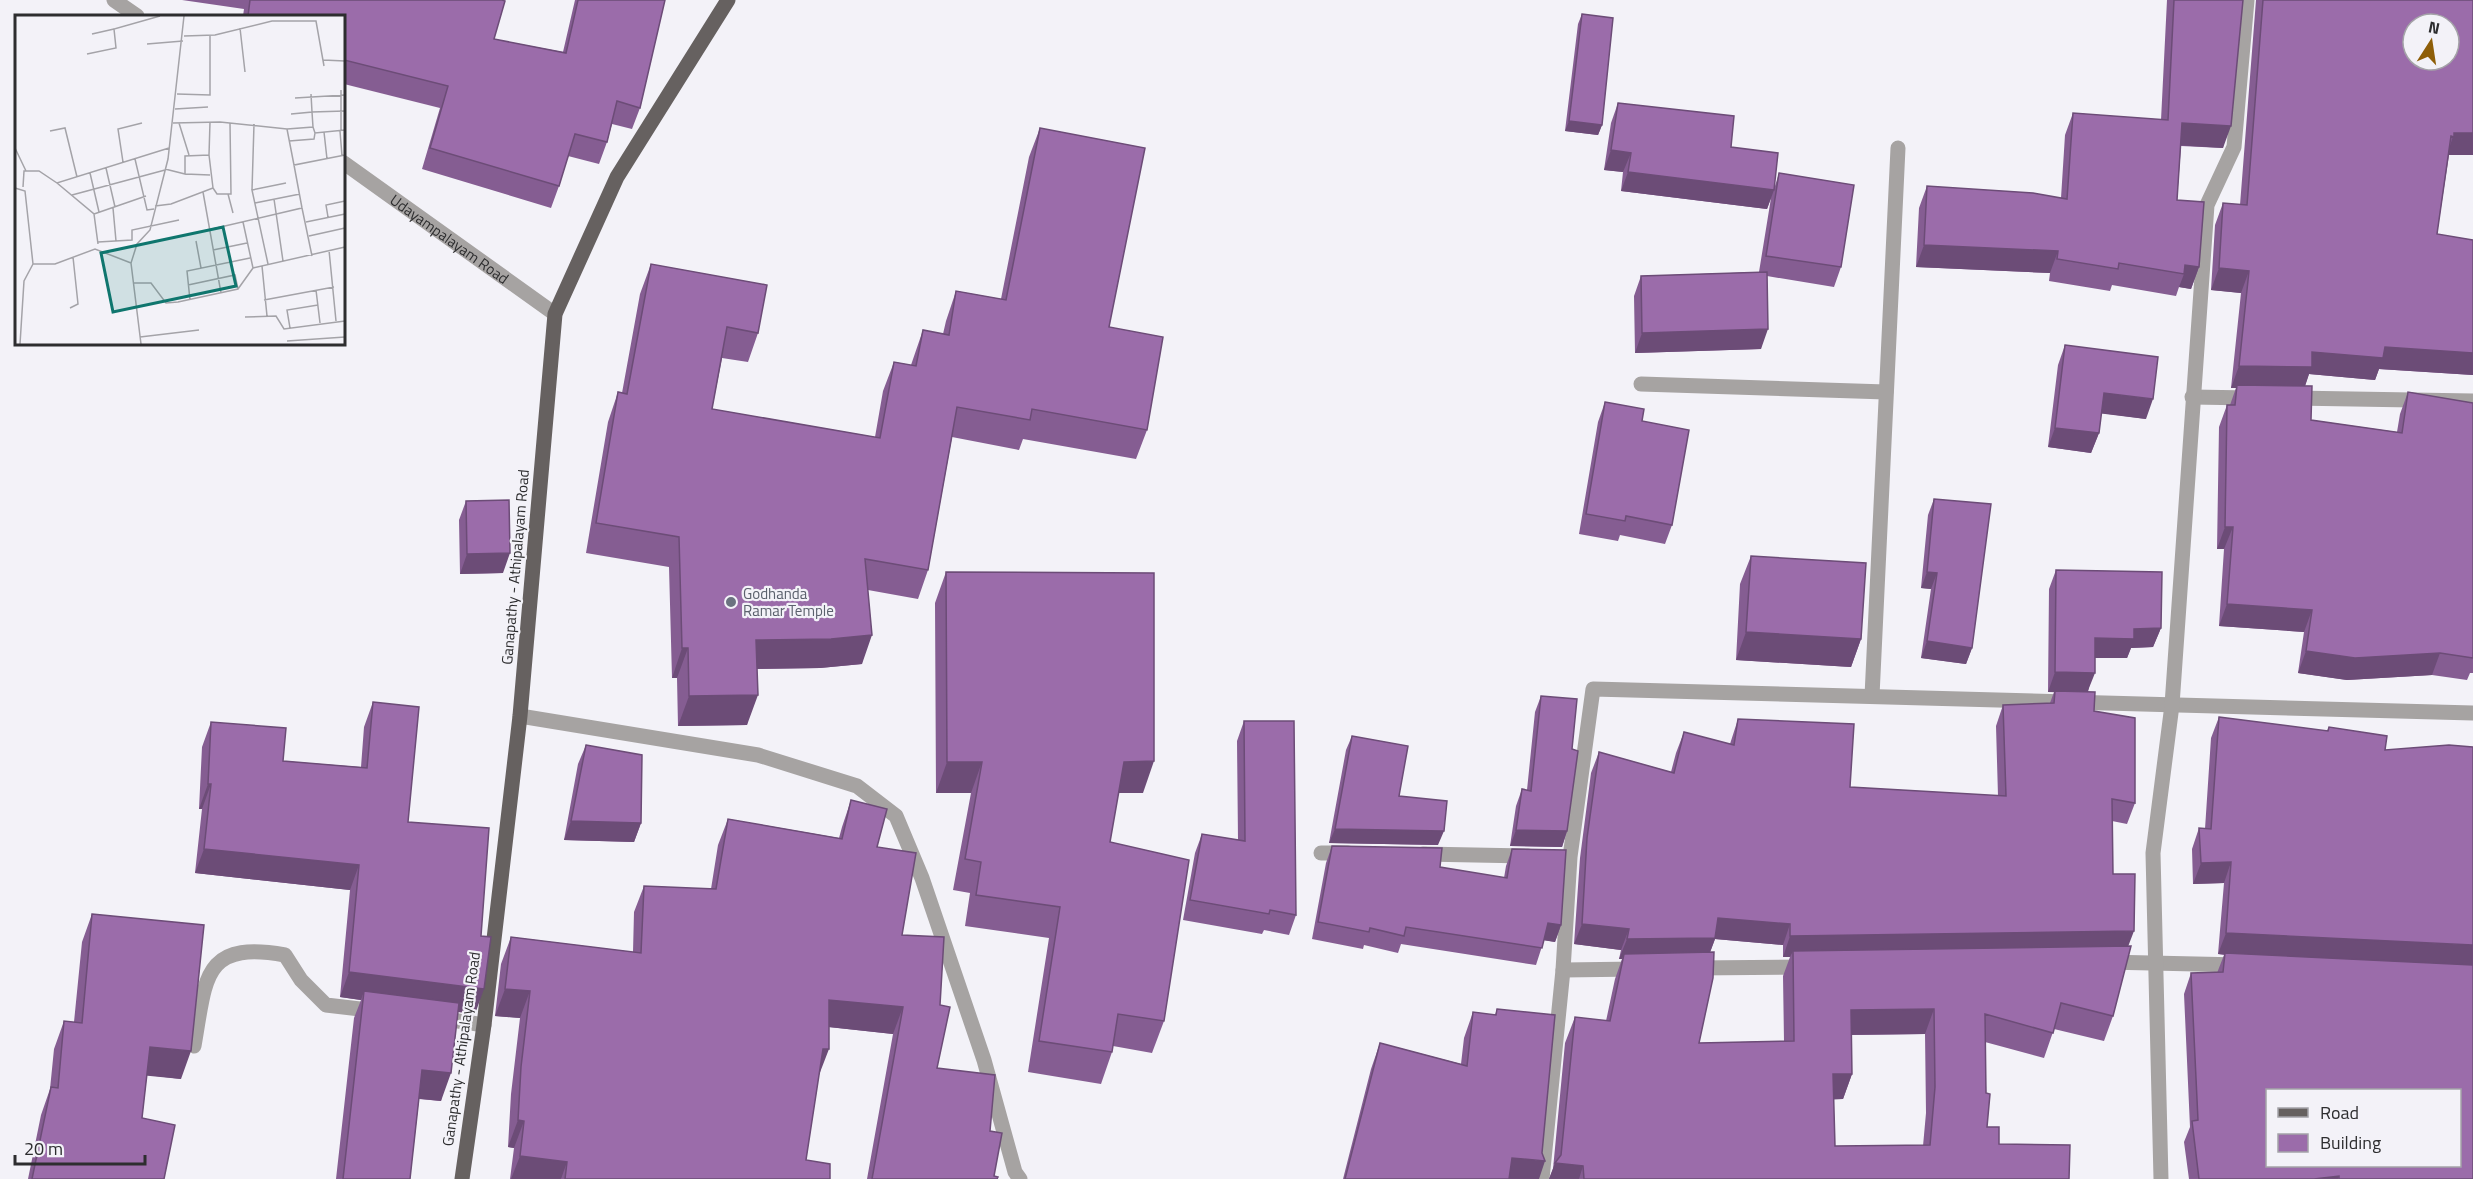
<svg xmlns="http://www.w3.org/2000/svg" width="2473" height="1179" font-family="'Titillium Web',sans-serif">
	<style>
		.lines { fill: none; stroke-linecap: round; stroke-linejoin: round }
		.minor { stroke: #a6a3a2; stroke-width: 15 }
		.major { stroke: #666160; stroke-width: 15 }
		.wall { fill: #855d92; fill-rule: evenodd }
		.shaded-wall { fill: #6c4c77 }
		.building { fill: #9b6caa; stroke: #6c4c77; stroke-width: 1.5; fill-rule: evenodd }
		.worship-dot { fill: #6b7280; stroke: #f3f2f8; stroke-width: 2 }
		.labels { text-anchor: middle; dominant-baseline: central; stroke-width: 4.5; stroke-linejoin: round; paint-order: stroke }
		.street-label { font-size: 15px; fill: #2d2d2f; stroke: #f3f2f8 }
		.worship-label { font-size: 15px; fill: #5b616d; stroke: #f3f2f8; text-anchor: start }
		.inset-road { fill: none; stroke: #a4a3a8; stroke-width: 1.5 }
		.view { fill: #0f766e; fill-opacity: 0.15; stroke: #0f766e; stroke-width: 3 }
		.inset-edge { fill: none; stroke: #2d2d2f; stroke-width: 3 }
	</style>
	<rect width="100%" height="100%" fill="#f3f2f8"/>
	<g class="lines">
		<g class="minor">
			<path d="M114,0L137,16"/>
			<path id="s1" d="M344,163L555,314"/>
			<path d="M1641,384L1886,392"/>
			<path d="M2192,397L2251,398"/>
			<path d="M2293,398L2473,401"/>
			<path d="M1872,696L1898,148"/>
			<path d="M520,716L758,755L857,786L896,816L922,878L984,1060L1015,1172L1020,1179"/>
			<path d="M1321,853H1348"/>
			<path d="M1423,854L1528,856"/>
			<path d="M2106,962L2241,965"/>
			<path d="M1695,968L1806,967"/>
			<path d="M1563,970L1638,969"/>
			<path d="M439,1018L484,1025"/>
			<path d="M194,1046C206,979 202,940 285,955L301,980L326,1005L377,1011"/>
			<path d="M1542,1179L1563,970L1570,857L1593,689L2473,713"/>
			<path d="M2161,1179L2153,853L2172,705L2207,205L2234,147L2247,0"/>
		</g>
		<path class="major" d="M462,1179L484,1025L520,716L555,314L617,177L728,0"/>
	</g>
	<path class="wall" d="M182,0H502L494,39L563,52L575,0H665L640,108L632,129L612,124L607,142L599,164L568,156L559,186L551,208L422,169L440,108L344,84V16H243L244,9Z
		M2167,0H2243L2223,148L2181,146L2177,200L2199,267L2191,289L2179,287L2176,296L2112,285L2110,291L2049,281L2050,273L1916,267L1919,208L1927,186L2061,198L2065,135L2073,113L2161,120Z
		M2256,0H2473V155H2449L2437,234L2473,240V375L2379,369L2375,380L2309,374L2305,386L2311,420L2397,432L2400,414L2408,392L2473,403V673H2470L2467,680L2432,675L2347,680L2298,673L2304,632L2219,626L2224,549H2217L2219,427L2227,405H2230L2236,388H2231L2241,293L2211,290L2215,225L2223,203L2240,205Z
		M1582,14L1602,125L1598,135L1565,131L1578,24Z
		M1618,103L1731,147L1775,186L1779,173L1841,267L1834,287L1767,276L1761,349L1635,353L1634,296L1641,276L1759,272L1771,198L1767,209L1621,191L1623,172L1604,170L1611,123Z
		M1040,128L1109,327L1147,430L1136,459L1023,439L1019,450L952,437L928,570L918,599L868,590L862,664L820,668L757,669L747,725L678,726L677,678H672L669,567L586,553L608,422L618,392L622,393L640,294L651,264L758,333L748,362L722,358L712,409L875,437L883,391L894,362L911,365L923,330L943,334L946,321L956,291L1001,299L1029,157Z
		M2065,345L2146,419L2101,413L2099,433L2091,453L2048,447L2058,365Z
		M1605,402L1642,421L1672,525L1665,544L1620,535L1618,541L1579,534L1598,422Z
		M1934,499L1972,648L1966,664L1921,658L1931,589L1921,588L1928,515Z
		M466,501L503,573L460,574L459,520Z
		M1751,556L1861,639L1851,667L1736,660L1740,584Z
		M2056,570L2161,628L2153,647L2131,648L2127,658H2095L2088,692L2094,711L2135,803L2127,824L2112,821L2113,874L2128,946L2113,1016L2104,1041L2054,1029L2044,1058L1985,1042L1987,1127L1999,1144L2069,1179H1549L1553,1169L1565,1043L1575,1017L1606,1021L1615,979L1622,959H1619L1621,950L1574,944L1580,858L1591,773L1599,752L1671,772L1676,753L1684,732L1730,744L1738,719L1850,787L1998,796L1996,726L2003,705L2050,703L2054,692H2048L2049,589ZM1715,939L1783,945V957H1790L1783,976L1784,1041L1699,1043L1710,952ZM1925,1034L1926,1113L1923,1146H1835L1833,1099H1843L1852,1074L1851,1035Z
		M946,572L1143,793H1118L1110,842L1164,1021L1152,1053L1113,1046L1112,1052L1101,1084L1028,1072L1049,938L965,926L970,893L953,890L971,793H936L935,603Z
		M1541,696L1572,749L1567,831L1562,847L1510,846L1516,806L1522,789L1527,790L1535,712Z
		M373,702L408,822L475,1014L458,1012L441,1101L419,1099L410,1179H336L354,1018L361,1000L340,997L350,890L195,873L202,809H199L202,747L211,722L283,761L361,767L364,727Z
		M2219,717L2327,731L2329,727L2385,750L2473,1179H2189L2184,1142L2190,1127L2184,994L2191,973H2217L2224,955L2218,954L2224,883L2193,884L2192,849L2199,828L2205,829L2211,738Z
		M1244,721L1296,915L1289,935L1264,930L1262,934L1183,920L1195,853L1202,834L1238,840L1237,741Z
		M1352,736L1399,796L1438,845L1329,843L1346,750Z
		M586,745L641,823L634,842L564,840L578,764Z
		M851,800L877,847L902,935L937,1068L990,1131L994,1176L997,1179H867L893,1034L829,1027L819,1075L806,1160L830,1179H510L514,1148L508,1147L511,1094L520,1018L495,1016L501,964L511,937L633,952L634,912L644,886L711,889L718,845L728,819L839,838L842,827Z
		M1332,846L1440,867L1504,878L1506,866L1512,849L1561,925L1555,942L1544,940L1536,965L1401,944L1398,953L1364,945L1363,949L1312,939L1326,863Z
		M92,914L181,1079L147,1075L142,1118L164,1179H28L41,1115L50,1089L54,1049L64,1021L74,1022L82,942Z
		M1497,1009L1539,1179H1343L1371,1069L1380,1043L1461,1064L1464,1038L1473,1012L1495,1015Z"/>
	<path class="shaded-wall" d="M1569,121L1602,125L1598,135L1565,131Z
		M2182,123L2231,126L2223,148L2174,145Z
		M2454,133H2473V155H2447Z
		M1611,150L1631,153L1623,172L1604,170Z
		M1628,172L1774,190L1767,209L1621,191Z
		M1924,245L2058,251L2050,273L1916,267Z
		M2185,265L2199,267L2191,289L2179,287L2184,274Z
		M2219,268L2249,271L2241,293L2211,290Z
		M1768,329L1761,349L1635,353L1642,333Z
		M2385,347L2473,353V375L2379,369L2375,380L2309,374L2304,389L2237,385L2236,388H2231L2239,366L2312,352Z
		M2104,393L2153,399L2146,419L2097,413Z
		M2055,428L2099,433L2091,453L2048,447Z
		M2225,527H2233L2224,549H2217Z
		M510,553L503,573L460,574L467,554Z
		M1927,572L1937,573L1931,589L1921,588Z
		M2227,604L2312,610L2304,632L2219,626Z
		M2161,628L2153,647L2131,648L2127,658H2088L2095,638L2134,629Z
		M1746,632L1861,639L1851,667L1736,660Z
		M872,635L862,664L820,668L746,669L756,640Z
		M1927,641L1972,648L1966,664L1921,658Z
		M682,648H688L677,678H672Z
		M2306,651L2440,653L2432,675L2347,680L2298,673Z
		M2055,672L2095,673L2087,693L2048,692Z
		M758,695L747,725L678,726L689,696Z
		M1154,761L1143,793H1113L1124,762Z
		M947,762H982L971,793H936Z
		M208,784H211L202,809H199Z
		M571,821L641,823L634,842L564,840Z
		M1335,829L1444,831L1438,845L1329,843Z
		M1516,830L1567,831L1562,847L1510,846Z
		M204,849L359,865L350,890L195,873Z
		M2231,862L2224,883L2193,884L2201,863Z
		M1718,918L1790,924L1783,945L1715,939L1708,958L1624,954L1622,959H1619L1627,939Z
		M1548,923L1561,925L1555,942L1542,940Z
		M1582,924L1629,929L1621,950L1574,944Z
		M2134,931L2126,952L1793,951L1790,957H1783L1790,936Z
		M2226,933L2473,945V966L2218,954Z
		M349,972L484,989L475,1014L363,1000L364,991L361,1000L340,997Z
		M505,989L530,991L520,1018L495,1016Z
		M829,1000L903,1007L893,1034L819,1026Z
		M1934,1009L1925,1034L1841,1035L1851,1010Z
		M150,1047L191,1051L181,1079L140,1075Z
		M823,1049H829L819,1075Z
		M422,1070L451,1073L441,1101L412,1098Z
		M1833,1074H1852L1843,1099L1824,1100Z
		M518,1120L524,1121L514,1148L508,1147Z
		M520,1156L567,1162L561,1179H511Z
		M1512,1158L1545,1161L1539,1179H1505Z
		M1555,1163L1583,1166L1579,1179H1549Z
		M2339,1176L2338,1179H2314Z"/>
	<path class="building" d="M250,0H502L505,1L494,39L566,53L578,0H665L640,108L617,101L607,142L575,134L559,186L430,148L448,86L344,60V16H248Z
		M2174,0H2243L2231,126L2182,123L2177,200L2204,202L2199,267L2185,265L2184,274L2119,263L2118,269L2057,259L2058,251L1924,245L1927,186L2033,193L2067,199L2073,113L2168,120Z
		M2263,0H2473V133H2454V137L2451,136L2437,234L2473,240V353L2385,347L2383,358L2312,352V367L2239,366L2249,271L2219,268L2223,203L2247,205ZM2413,24H2449V60H2413Z
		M1582,14L1613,18L1602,125L1569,121Z
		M1618,103L1734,116L1731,147L1778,153L1774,190L1628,172L1631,153L1611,150Z
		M1040,128L1145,148L1109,327L1163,337L1147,430L1032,409L1030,420L957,407L928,570L865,559L872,635L831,639L756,640L758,695L689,696L688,648H682L679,537L596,523L618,392L627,394L651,264L767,285L758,333L727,327L712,409L880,438L894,362L916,366L923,330L949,335L956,291L1006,300Z
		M1779,173L1854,185L1841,267L1766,256Z
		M1767,272L1768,329L1642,333L1641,276Z
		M2065,345L2158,357L2153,399L2104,393L2099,433L2055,428Z
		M2237,385L2312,386L2311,420L2402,433L2408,392L2473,403V658L2440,653L2355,658L2306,651L2312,610L2227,604L2233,527H2225L2227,405H2235Z
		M1605,402L1644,409L1642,421L1689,430L1672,525L1626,516L1625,521L1586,514Z
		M1934,499L1991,504L1972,648L1927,641L1937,573L1927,572Z
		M509,500L510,553L467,554L466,501Z
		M1751,556L1866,563L1861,639L1746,632Z
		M2056,570L2162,572L2161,628L2134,629V639L2095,638V673L2055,672Z
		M946,572L1154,573V761L1124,762L1110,842L1189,860L1164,1021L1118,1014L1112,1052L1039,1041L1060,907L976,895L981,862L965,859L982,762H947Z
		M2055,691L2095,692L2094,711L2135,718V803L2112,799L2113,874H2135L2134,931L1790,936V924L1718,918L1715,938L1627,939L1629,929L1582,924L1587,838L1599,752L1674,773L1684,732L1734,745L1738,719L1854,724L1850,787L2006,796L2003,705L2054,703Z
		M1541,696L1577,699L1572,749L1578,751L1567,831L1516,830L1522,789L1531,791Z
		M373,702L419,707L408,822L489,828L481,936L491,937L484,989L349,972L359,865L204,849L211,784H208L211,722L286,728L283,761L367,768Z
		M2219,717L2328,731L2329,727L2387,736L2385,750L2449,745L2473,747V945L2226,933L2231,862L2201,863L2199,828L2211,829Z
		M1244,721H1294L1296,915L1270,910L1269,914L1190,900L1202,834L1245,841Z
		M1352,736L1408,746L1399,796L1447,801L1444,831L1335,829Z
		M586,745L642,755L641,823L571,821Z
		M851,800L887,809L877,847L916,853L902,935L944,937L940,1005L950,1007L937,1068L995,1075L990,1131L1002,1133L994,1176L998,1177L997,1179H872L903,1007L829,1000V1049H823L806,1160L830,1164V1179H565L567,1162L520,1156L524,1121L518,1120L521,1067L530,991L505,989L511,937L641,953L644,886L716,889L728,819L842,839Z
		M1332,846L1442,848L1440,867L1507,878L1512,849L1566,850L1561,925L1548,923L1542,948L1406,927L1404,936L1370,928L1369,932L1318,922Z
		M92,914L204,925L191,1051L150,1047L142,1118L175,1125L164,1179H32L51,1087L58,1088L64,1021L82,1023Z
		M2131,946L2113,1016L2061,1003L2053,1033L1985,1014L1986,1093L1990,1094L1987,1127H1999V1144L2070,1145L2069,1179H1584L1583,1166L1555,1163L1561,1155L1575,1017L1610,1021L1624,954L1714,952L1713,978L1699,1043L1794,1041L1793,951ZM1934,1009L1935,1087L1930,1145L1835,1146L1833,1074H1852L1851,1010Z
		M2225,953L2473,965V1179H2339V1176L2314,1179H2199L2192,1121L2198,1120L2191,973L2223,972ZM2268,1090H2460V1166H2268Z
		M364,991L459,1003L451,1073L422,1070L410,1179H343Z
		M1497,1009L1555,1015L1542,1153L1545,1161L1512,1158L1509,1179H1345L1380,1043L1467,1066L1473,1012L1496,1015Z"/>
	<circle class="worship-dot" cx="731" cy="602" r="6"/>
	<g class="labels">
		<g class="street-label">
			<text stroke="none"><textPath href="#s1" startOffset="130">Udayampalayam Road</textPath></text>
			<text transform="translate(515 567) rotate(-85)">Ganapathy - Athipalayam Road</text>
			<text transform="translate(461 1049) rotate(-82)">Ganapathy - Athipalayam Road</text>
		</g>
		<g class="worship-label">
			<text x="743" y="593">Godhanda<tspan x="743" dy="17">Ramar Temple</tspan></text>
		</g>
	</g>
	<g transform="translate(15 15)">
		<rect width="330" height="330" fill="#f3f2f8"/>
		<path class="inset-road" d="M225,13L230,57M77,19L99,14M169,21L200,20L257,6H301L309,51M132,29L168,26M72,39L101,33L99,14L145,1M308,45L330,46M162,79L195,80V21M280,83L330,80M160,94L193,92M276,99L297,97L296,79M158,108L205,107L272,114L298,112L297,97L330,96M164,108L174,140M298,112L300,118L330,115M272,114L279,150L330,140M35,116L50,113L62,162M325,116L327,141M326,116V75M309,117L312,144M274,126L299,124L300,118M0,133L11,156M194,140L195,107M120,144L132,195L139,194M108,147L103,114L127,108M279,150L287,193M91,153L100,192M75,158L84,197M170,159L195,160M42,168L79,199L83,229M8,172L9,156H24L42,168L154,133M0,173L10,176L18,249H40L80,234L116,248M198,173L202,179H216L215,108M237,175L239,109M188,177L206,278M213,179L218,198M57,180L150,155M259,184L268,246M240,188L285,179M140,191L156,189L198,173L194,140L170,141V159L150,154M98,193L101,226M79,199L131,181M313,202L311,190L330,186M228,207L238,253M291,207L330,199M197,214L287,193L297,241M294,221L330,213M181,226L186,253M83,227L117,225V215L164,205M198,235L232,228M314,235L321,306M253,249L237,175L271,168M247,251L252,301M119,268H136L151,288L163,287L223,274L238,253L330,232M173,270L220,260L223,274M301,275L305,308M175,285L172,256L235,243M249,285L319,272M55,293L63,289L58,242M230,302L261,301L269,314L330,306M275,313L272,295L303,290M125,322L184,315M272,326L330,322M5,329L9,266L18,249M126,329L116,248L122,229L135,215L153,144L169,1"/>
		<path class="view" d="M208,212L221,271L98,297L86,238Z"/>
		<rect width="330" height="330" class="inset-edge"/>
	</g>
	<rect x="2266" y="1089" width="195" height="78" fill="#f3f2f8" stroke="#a4a3a8" stroke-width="1.5"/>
	<rect x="2278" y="1108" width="30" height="9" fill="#666160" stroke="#a4a3a8" stroke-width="1.5"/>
	<text x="2320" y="1119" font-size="18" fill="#2d2d2f">Road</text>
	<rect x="2278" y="1134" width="30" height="18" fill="#9b6caa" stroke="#a4a3a8" stroke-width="1.5"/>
	<text x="2320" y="1149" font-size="18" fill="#2d2d2f">Building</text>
	<g transform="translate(2431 42) rotate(12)"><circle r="28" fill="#f3f2f8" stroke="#a4a3a8" stroke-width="1.5"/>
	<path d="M0-4.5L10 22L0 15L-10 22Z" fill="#8e5e08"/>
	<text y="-9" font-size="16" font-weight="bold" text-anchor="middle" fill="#2d2d2f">N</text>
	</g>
	<path d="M15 1155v9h130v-9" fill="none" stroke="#2d2d2f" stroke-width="3"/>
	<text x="24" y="1155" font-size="18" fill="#2d2d2f" stroke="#f3f2f8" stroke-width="4.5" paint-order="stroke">20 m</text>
</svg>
